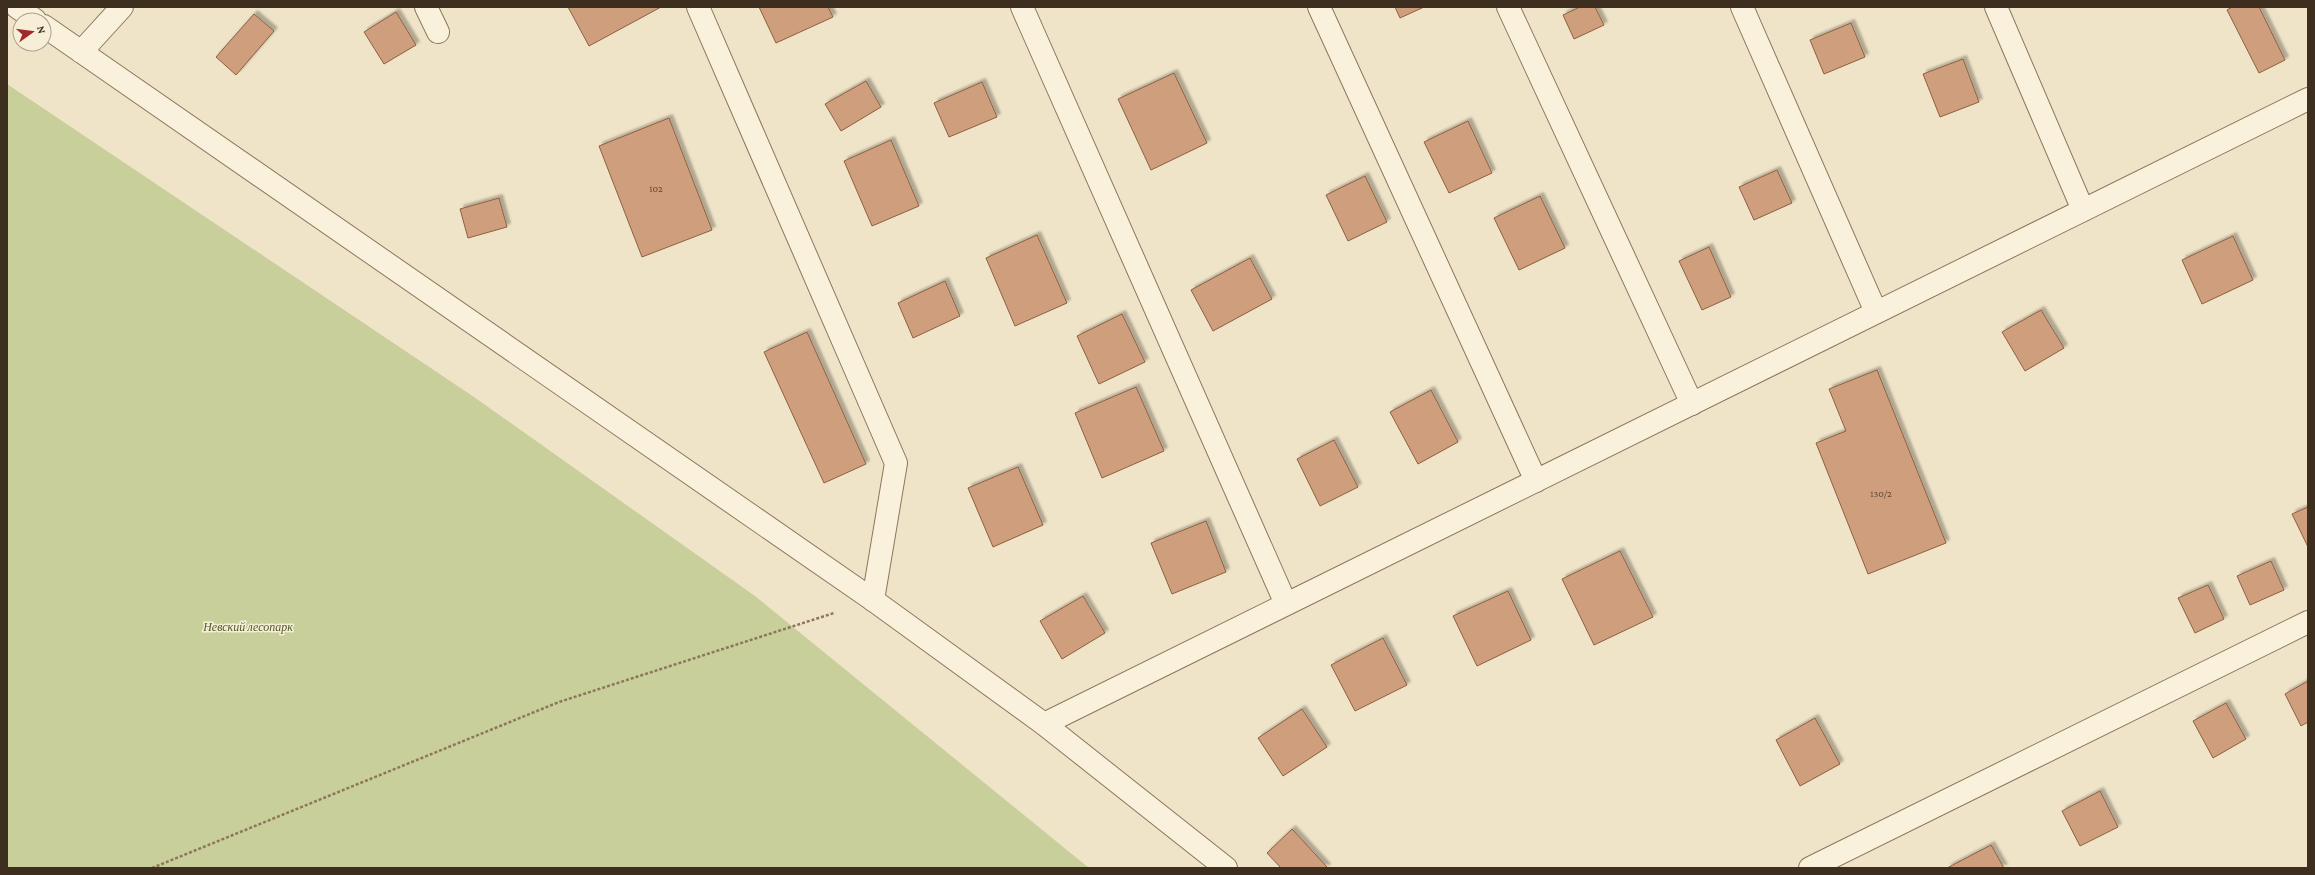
<svg xmlns="http://www.w3.org/2000/svg" width="2315" height="875" font-family="'Crimson Pro',serif">
	<style>
		.green { fill: #c9cf9b }
		.building { fill: #cf9f7d; stroke: #8d5f41; filter: url(#shadow) }
		.lines { fill: none; stroke-linecap: round; stroke-linejoin: round }
		.service-casing { stroke: #8d765c; stroke-width: 24 }
		.minor-casing { stroke: #8d765c; stroke-width: 24 }
		.path { stroke: #8d765c; stroke-width: 2.5; stroke-dasharray: 3 2; stroke-linecap: butt }
		.service { stroke: #faf1dc; stroke-width: 22 }
		.minor { stroke: #faf1dc; stroke-width: 22 }
		.labels { text-anchor: middle; dominant-baseline: central; stroke-width: 3; stroke-linejoin: round; paint-order: stroke }
		.number-label { font-size: 10px; fill: #624a37 }
		.park-label { font-size: 12px; font-style: italic; fill: #4d5a26; stroke: #f7eed8 }
	</style>
	<defs>
		<filter id="shadow"><feDropShadow dx="3.5" dy="-3.5" stdDeviation="1" flood-color="#0004"/></filter>
	</defs>
	<rect width="100%" height="100%" fill="#f0e4c8"/>
	<path class="green" d="M7,84L474,397L755,596L1089,868H7Z"/>
	<path class="building" d="M568,7H661L589,46Z
		M759,7H828L833,17L776,43Z
		M1395,7H1424L1400,18Z
		M1580,7H1595L1604,25L1574,39L1563,15Z
		M2232,7H2259L2285,60L2259,73L2227,10Z
		M396,12L416,45L384,64L364,32Z
		M254,14L274,31L236,75L216,57Z
		M1851,23L1865,57L1824,74L1810,40Z
		M1963,59L1979,102L1940,117L1923,74Z
		M1174,73L1207,143L1151,170L1118,99Z
		M866,81L881,107L841,131L825,104Z
		M982,82L997,117L949,137L934,103Z
		M669,118L712,230L642,257L599,146Z
		M1468,121L1492,173L1449,193L1424,142Z
		M891,140L919,206L872,226L844,161Z
		M1777,170L1792,203L1754,220L1739,187Z
		M1365,176L1387,222L1348,241L1326,195Z
		M1540,196L1565,248L1519,270L1494,218Z
		M499,198L507,227L468,238L460,209Z
		M1037,235L1067,303L1015,326L986,258Z
		M2233,236L2253,280L2202,304L2182,260Z
		M1709,247L1731,297L1702,310L1679,261Z
		M1250,258L1272,299L1213,331L1191,290Z
		M945,281L960,316L913,338L898,303Z
		M2041,310L2064,348L2025,371L2002,332Z
		M1122,314L1145,362L1099,384L1077,336Z
		M807,332L866,464L824,483L764,352Z
		M1877,370L1946,543L1868,574L1816,443L1846,431L1829,389Z
		M1136,387L1164,451L1102,478L1075,413Z
		M1431,390L1458,442L1418,464L1390,412Z
		M1334,440L1358,487L1320,506L1297,459Z
		M1018,467L1043,525L993,547L968,488Z
		M2308,507V547L2292,514Z
		M1206,521L1226,572L1172,594L1151,543Z
		M1620,551L1653,617L1594,645L1562,579Z
		M2271,561L2284,590L2250,605L2237,576Z
		M2208,585L2224,619L2195,633L2178,598Z
		M1508,591L1531,640L1477,666L1453,616Z
		M1083,596L1105,633L1062,659L1040,621Z
		M1383,638L1407,685L1355,711L1331,665Z
		M2308,681V722L2301,726L2285,694Z
		M2226,703L2246,739L2213,758L2193,721Z
		M1302,709L1327,747L1283,776L1258,738Z
		M1815,718L1840,764L1800,786L1776,740Z
		M2100,791L2118,827L2080,846L2062,811Z
		M1292,829L1327,867V868H1281L1267,853Z
		M1991,845L2004,868H1947Z"/>
	<g class="lines">
		<g class="service-casing">
			<path id="service" d="M426,7L438,32
				M698,7L896,463L873,600
				M1022,7L1286,604
				M1319,7L1536,481
				M1508,7L1692,404
				M1742,7L1876,312
				M1996,7L2083,210
				M1810,868L2308,622"/>
		</g>
		<g class="minor-casing">
			<path id="minor" d="M17,7L35,20
				M44,26L873,600L1044,724L1226,868
				M81,52L122,7
				M1044,724L2308,99"/>
		</g>
		<path class="path" d="M152,868L559,702L834,613"/>
		<use href="#service" class="service"/>
		<use href="#minor" class="minor"/>
	</g>
	<g class="labels">
		<g class="number-label">
			<text x="656" y="188">102</text>
			<text x="1881" y="493">130/2</text>
		</g>
		<g class="park-label">
			<text x="248" y="627">Невский лесопарк</text>
		</g>
	</g>
	<rect width="2315" height="875" fill="none" stroke="#3d2e20" stroke-width="16"/>
	<g transform="translate(32 32) rotate(76)"><circle r="19" fill="#f7eed8" stroke="#ada18e"/>
	<path d="M0-3L7 15L0 10L-7 15Z" fill="#9e2a2b"/>
	<text y="-6" font-size="11" font-weight="bold" text-anchor="middle" fill="#3d2e20">N</text>
	</g>
</svg>
